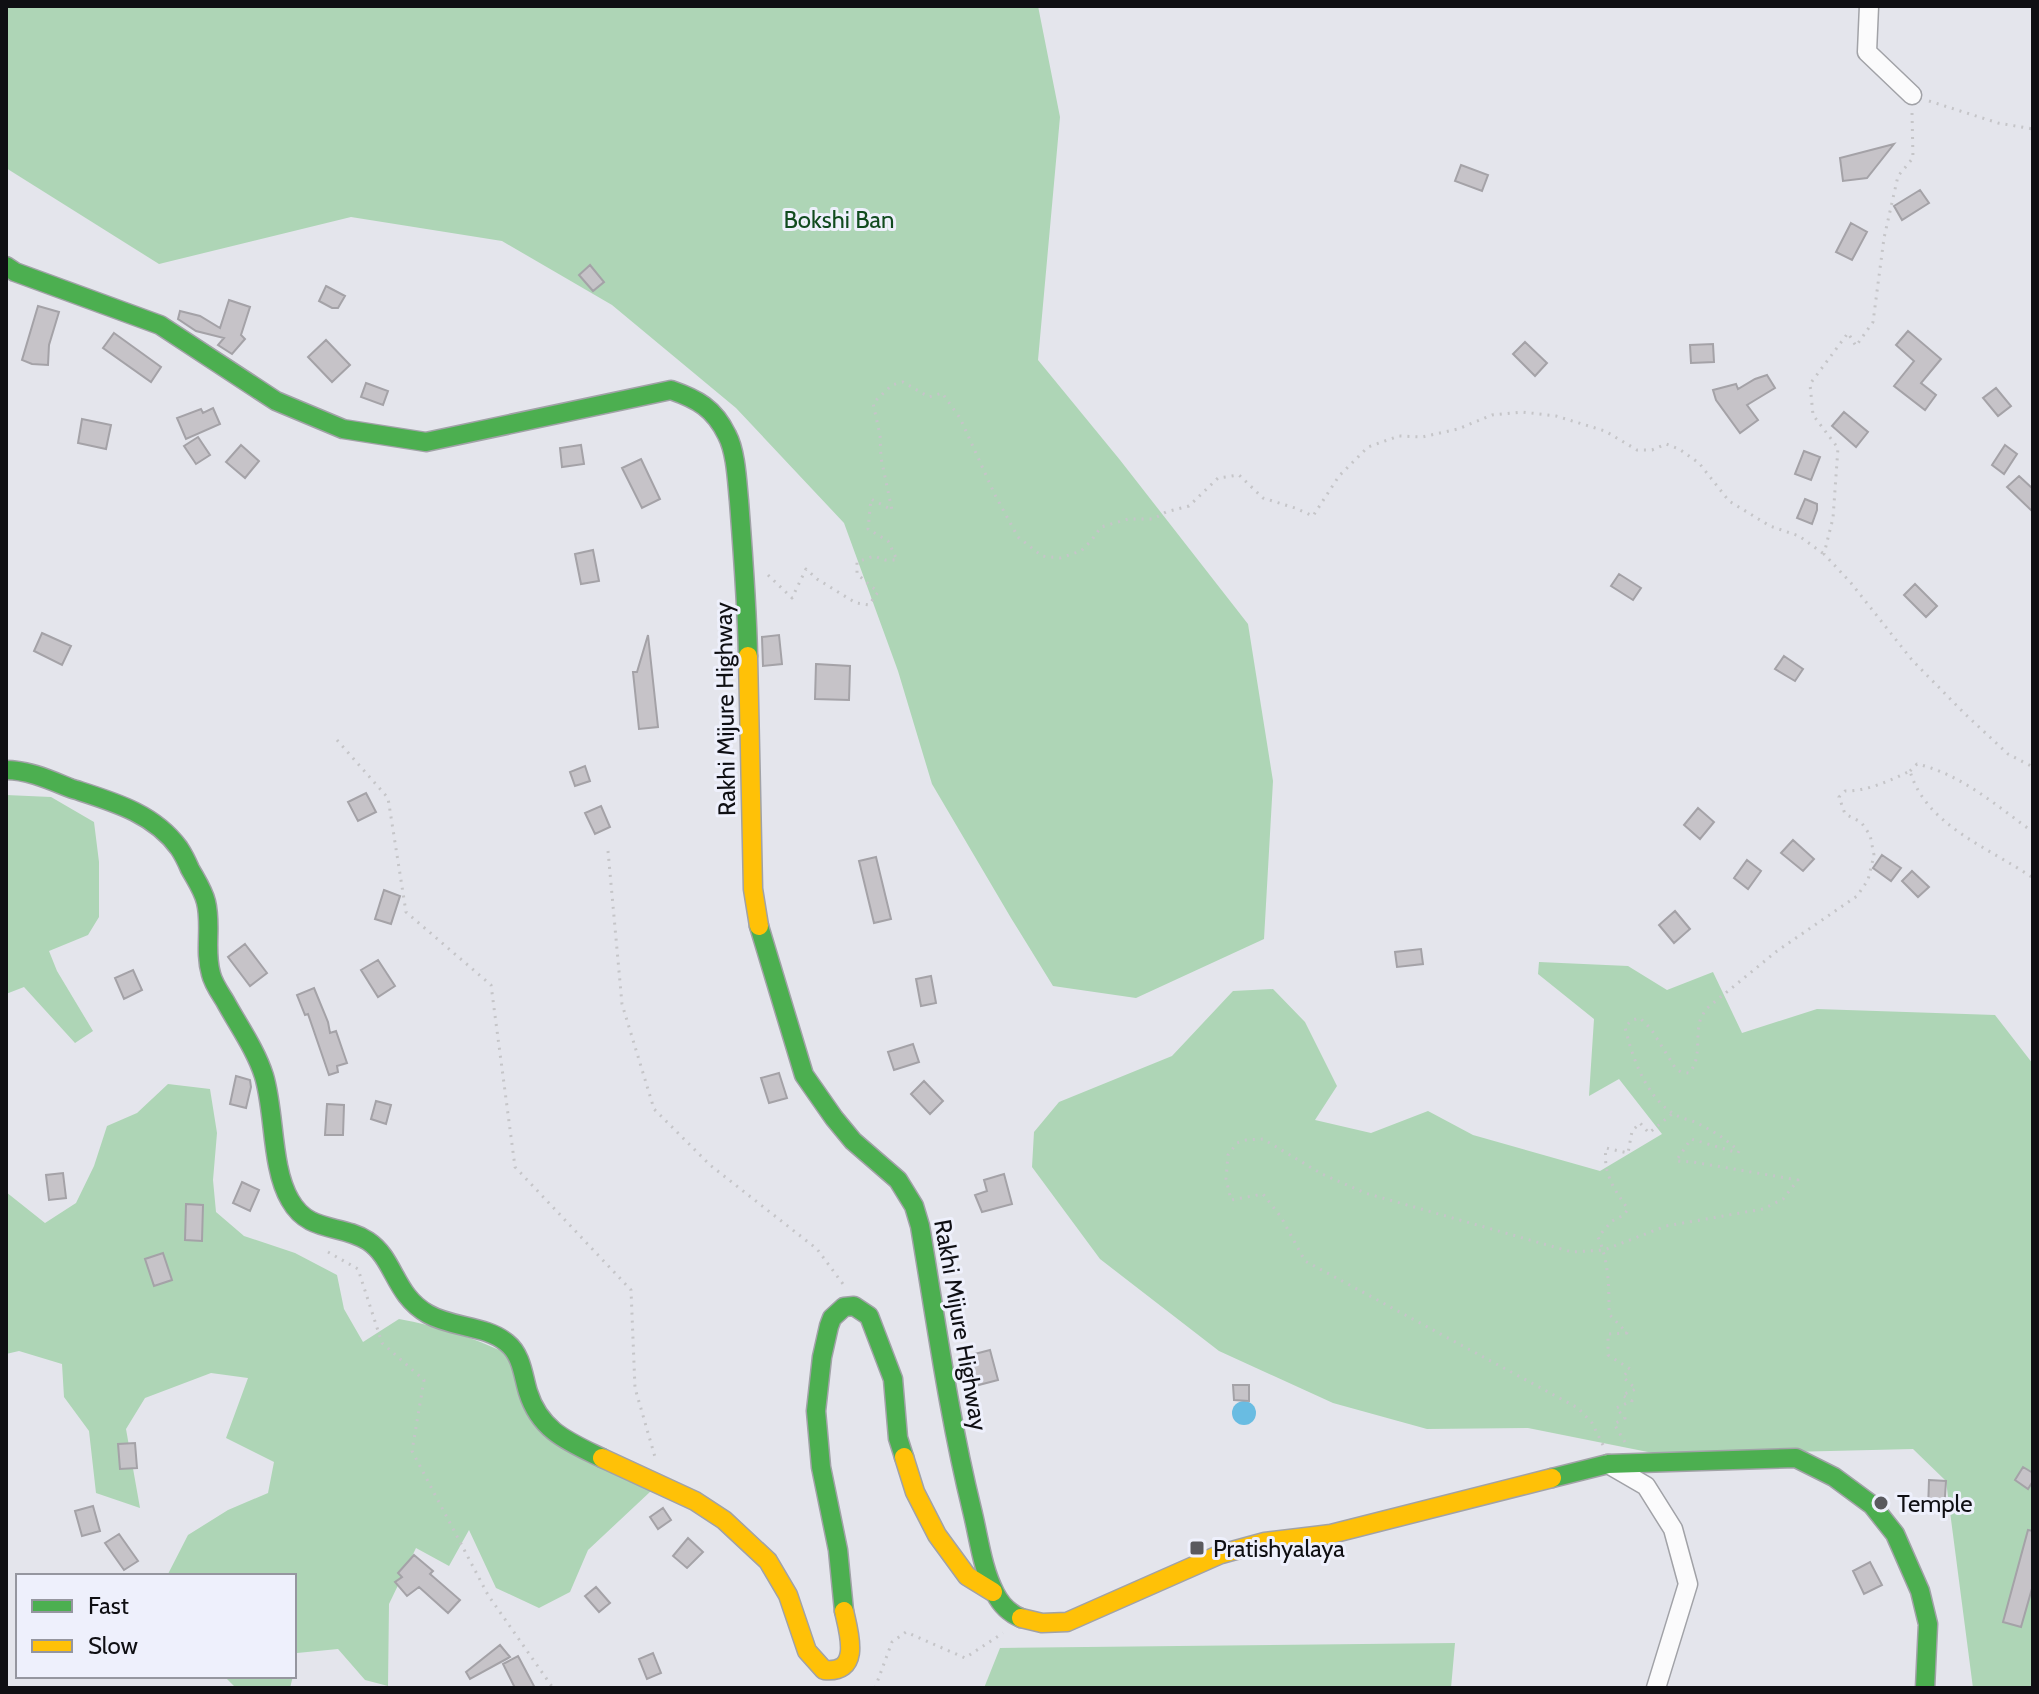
<svg xmlns="http://www.w3.org/2000/svg" width="2039" height="1694" font-family="Cabin,sans-serif">
	<style>
		.green { fill: #aed5b6 }
		.water { fill: #69bce2 }
		.building { fill: #c6c3c8; stroke: #a4a2a7; stroke-width: 2 }
		.lines { fill: none; stroke-linecap: round; stroke-linejoin: round }
		.street-casing { stroke: #a1a2a7; stroke-width: 21 }
		.fast-casing { stroke: #a1a2a7; stroke-width: 21 }
		.slow-casing { stroke: #a1a2a7; stroke-width: 21 }
		.path { stroke: #c5c5c8; stroke-width: 3; stroke-dasharray: 2 6; stroke-linecap: butt }
		.street { stroke: #fbfbfc; stroke-width: 18 }
		.fast { stroke: #4caf50; stroke-width: 18 }
		.slow { stroke: #ffc107; stroke-width: 18 }
		.poi-dot { fill: #5a5a5f; stroke: #eef0fc; stroke-width: 3 }
		.labels { text-anchor: middle; dominant-baseline: central; stroke-width: 6; stroke-linejoin: round; paint-order: stroke }
		.park-label { font-size: 24px; fill: #114b1f; stroke: #eef0fc }
		.street-label { font-size: 24px; fill: #0f0f13; stroke: #eef0fc }
		.poi-label { font-size: 24px; fill: #0f0f13; stroke: #eef0fc; text-anchor: start }
	</style>
	<rect width="100%" height="100%" fill="#e4e5ec"/>
	<path class="green" d="M6,6H1038L1060,117L1038,360L1120,460L1248,624L1273,781L1264,939L1136,998L1053,986L1011,918L932,784L898,671L844,523L736,408L612,305L502,241L351,217L159,264L6,168Z
		M6,795L51,797L94,822L99,862V917L88,935L49,951L57,971L93,1031L75,1043L24,987L6,994Z
		M1539,962L1628,966L1667,990L1713,972L1742,1033L1817,1009L1995,1015L2033,1064V1688H1973L1946,1481L1913,1449L1663,1455L1528,1428L1427,1429L1333,1403L1219,1351L1100,1259L1032,1167L1034,1132L1059,1102L1172,1056L1233,991L1273,989L1305,1022L1337,1086L1315,1120L1371,1133L1428,1111L1473,1135L1600,1171L1662,1134L1619,1079L1589,1096L1594,1019L1538,974Z
		M168,1084L210,1089L217,1133L213,1180L216,1212L244,1236L295,1253L337,1275L344,1309L363,1342L399,1319C437,1326 472,1337 508,1354L528,1413L651,1491L588,1550L570,1592L539,1608L496,1588L469,1530L449,1566L416,1548L389,1604L388,1686L365,1680L338,1649L297,1653L294,1669V1576H167L188,1535L228,1510L268,1493L274,1462L226,1438L248,1378L211,1373L145,1398L126,1429L140,1508L96,1493L89,1431L64,1397L62,1364L19,1351L6,1354V1192L45,1223L76,1203L94,1166L107,1126L137,1113Z
		M1455,1643L1451,1688H984L1000,1648Z
		M224,1676H293L290,1688H236Z"/>
	<path class="water" d="M1232 1413a12 12 0 1 1 24 0a12 12 0 1 1-24 0Z"/>
	<path class="building" d="M1894,144L1867,178L1843,181L1840,158Z
		M1461,165L1488,175L1482,191L1455,181Z
		M1920,190L1929,203L1902,220L1894,206Z
		M1851,223L1867,232L1852,260L1836,252Z
		M590,265L604,282L593,291L579,275Z
		M326,286L345,296L338,308H332L319,301Z
		M229,300L250,307L241,335L245,339L232,354L218,345L224,338L196,331L178,319L180,311L200,316L220,328Z
		M38,306L59,312L49,345L48,365L32,364L22,360Z
		M1908,331L1941,359L1921,383L1936,395L1925,410L1894,386L1914,361L1896,345Z
		M114,333L161,367L151,382L103,348Z
		M326,340L350,365L332,382L308,357Z
		M1525,342L1547,363L1535,376L1513,354Z
		M1713,344L1714,362L1691,363L1690,345Z
		M1767,375L1775,388L1747,405L1758,420L1740,433L1716,400L1713,390L1736,384L1738,389L1755,379Z
		M366,383L388,391L383,405L361,397Z
		M1996,388L2011,406L1998,416L1983,398Z
		M213,408L220,424L186,439L177,418L201,409L203,413Z
		M1844,412L1868,432L1856,447L1832,426Z
		M82,419L111,425L106,449L78,443Z
		M198,437L210,455L196,464L184,446Z
		M241,445L259,461L245,478L226,462Z
		M581,445L584,464L562,467L560,448Z
		M2005,445L2017,454L2004,474L1992,465Z
		M1804,451L1820,457L1811,480L1795,474Z
		M641,459L660,499L642,508L622,468Z
		M2019,476L2033,489V512L2007,487Z
		M1805,499L1817,504V510L1812,524L1797,518Z
		M593,550L599,581L581,584L575,554Z
		M1619,574L1641,588L1633,600L1611,586Z
		M1915,584L1937,606L1926,617L1904,595Z
		M42,633L71,646L62,665L34,651Z
		M648,635L658,727L639,729L633,672H637Z
		M779,635L782,664L763,666L762,637Z
		M1784,656L1803,669L1795,681L1775,669Z
		M816,664L850,666L849,700L815,699Z
		M585,766L590,781L575,786L570,772Z
		M366,793L376,812L358,821L348,802Z
		M601,806L610,827L595,834L585,813Z
		M1698,808L1714,822L1700,839L1684,825Z
		M1793,840L1814,859L1803,871L1781,853Z
		M1882,855L1901,868L1891,881L1873,868Z
		M876,857L891,919L874,923L859,861Z
		M1747,860L1761,871L1748,889L1734,878Z
		M1912,871L1929,887L1918,897L1902,881Z
		M384,890L400,896L391,924L375,919Z
		M1675,911L1690,929L1674,943L1659,925Z
		M245,944L267,973L250,986L228,957Z
		M1421,949L1423,964L1397,967L1395,952Z
		M378,960L395,986L378,997L361,970Z
		M133,970L142,990L124,999L115,978Z
		M931,976L936,1003L921,1006L916,979Z
		M314,988L328,1022L330,1033L336,1031L347,1063L337,1066L338,1072L329,1075L308,1014L305,1015L297,995Z
		M913,1044L919,1062L894,1070L888,1052Z
		M779,1073L787,1098L769,1103L761,1078Z
		M236,1076L250,1080L251,1087L246,1108L230,1104Z
		M924,1081L943,1101L930,1114L911,1094Z
		M376,1101L391,1105L386,1124L371,1119Z
		M327,1104L344,1105L343,1135H325Z
		M63,1173L66,1198L49,1200L46,1175Z
		M1004,1174L1012,1204L982,1212L975,1195L987,1191L984,1180Z
		M242,1182L259,1190L250,1211L233,1203Z
		M186,1204L203,1205L202,1241L185,1240Z
		M163,1253L172,1280L154,1286L145,1259Z
		M990,1350L998,1380L975,1386L967,1356Z
		M1233,1385H1249V1401L1234,1400Z
		M135,1443L137,1468L120,1469L118,1444Z
		M2023,1467L2033,1473V1481L2028,1489L2015,1480Z
		M1929,1480L1946,1481L1944,1511L1928,1510Z
		M93,1506L100,1531L82,1536L75,1511Z
		M663,1508L671,1520L658,1529L650,1517Z
		M2028,1530L2033,1531V1585L2021,1627L2003,1622Z
		M119,1534L138,1561L124,1570L105,1543Z
		M688,1538L703,1552L687,1568L673,1556Z
		M414,1555L433,1571L430,1574L460,1600L448,1613L419,1587L407,1596L395,1582L402,1577L398,1573Z
		M1870,1562L1882,1585L1864,1594L1853,1571Z
		M596,1587L610,1603L599,1612L585,1596Z
		M500,1645L510,1657L470,1679L466,1672Z
		M653,1653L661,1673L647,1679L639,1659Z
		M518,1656L535,1688H515L503,1664Z"/>
	<g class="lines">
		<g class="street-casing">
			<path id="street" d="M1869,6L1867,52L1912,95
				M1608,1464L1646,1486L1673,1529L1688,1584L1656,1688"/>
		</g>
		<g class="fast-casing">
			<path id="fast" d="M6,266L15,272L160,325L276,401L343,429L426,442L671,390C697,399 714,408 727,435C736,452 737,481 739,501C743,553 747,604 748,656
				M6,770C28,770 50,780 70,788C110,801 153,812 179,848C183,854 187,862 190,869C196,880 203,890 206,902C212,926 204,950 211,974C213,983 220,993 225,1001C238,1025 256,1050 264,1076C275,1112 271,1168 290,1200C309,1234 340,1223 368,1241C395,1259 394,1295 428,1314C452,1328 486,1325 507,1343C522,1355 523,1376 528,1392C540,1431 569,1442 602,1458
				M759,926L804,1075L834,1118L853,1141L898,1180L914,1206L920,1226C936,1321 949,1417 972,1510C979,1538 982,1568 995,1593C1001,1605 1009,1613 1021,1618
				M1552,1478L1608,1464L1796,1458L1834,1477L1872,1505L1895,1534L1920,1591L1928,1624L1925,1688
				M844,1611L838,1550L821,1467L816,1411L822,1357L829,1326L832,1318L844,1307L854,1306L869,1316L893,1379L898,1438L904,1457"/>
		</g>
		<g class="slow-casing">
			<path id="slow" d="M748,656L753,889L759,926
				M904,1457L915,1492L937,1535L967,1576L993,1592
				M602,1458L695,1501L724,1520L768,1561L788,1595L807,1651L824,1670C862,1674 849,1633 844,1611
				M1021,1618L1042,1623L1067,1622L1221,1554L1265,1542L1331,1534L1552,1478"/>
		</g>
		<path class="path" d="M1929,101L1998,123L2033,129
			M1912,113L1913,158L1898,176L1884,238L1873,322L1856,346L1848,333L1810,384L1813,415L1838,448L1833,518L1824,554L1851,583L1912,660L1964,713L2008,754L2033,767
			M768,575L792,598L806,569L817,579L856,603L869,605L878,592L857,574V562L874,556L885,560H897L888,541L868,529L871,499L892,510L881,458L880,435L873,403L892,385L903,382L929,397L942,393L960,418L995,495L1018,537L1042,556L1060,558L1081,551L1091,541L1101,527L1128,519H1153L1166,512L1189,506L1218,478L1239,475L1263,498L1295,508L1313,516L1339,476L1368,447L1399,436L1422,437L1458,429L1492,415L1522,412L1556,416L1605,431L1637,450H1652L1666,444L1679,449L1699,463L1729,501L1770,526L1799,536L1824,554
			M337,740L388,798L406,912L491,985L515,1167L631,1290L635,1388L655,1457
			M1910,771L1917,764C1961,774 1997,806 2033,832
			M608,851L622,1004L654,1109L710,1165L817,1249L843,1284
			M328,1252L358,1269L382,1343L424,1380L412,1451L488,1595L553,1688
			M1625,1442L1614,1424L1625,1418L1616,1408L1632,1401L1622,1395L1636,1389L1623,1377L1630,1369L1608,1355V1334L1627,1333L1609,1314C1609,1287 1609,1262 1598,1237L1612,1221L1624,1215L1628,1209C1613,1188 1603,1173 1606,1148L1628,1153L1632,1131L1640,1123L1649,1133L1672,1114
			M1603,1445L1592,1423L1578,1408L1305,1261L1281,1217L1263,1194L1231,1200L1226,1179L1228,1155L1237,1143L1246,1140L1263,1139L1322,1174L1365,1193L1572,1252L1604,1250L1666,1226L1763,1209L1783,1199L1798,1180L1693,1162L1676,1161L1691,1139L1738,1153L1739,1151C1726,1139 1713,1131 1697,1123C1690,1120 1681,1118 1674,1114C1646,1097 1632,1057 1625,1027L1632,1020L1640,1018L1651,1029L1676,1069L1681,1072L1689,1073C1702,1059 1695,1038 1700,1021C1701,1017 1704,1013 1706,1009L1777,951L1857,896L1868,880L1874,855L1870,835L1861,822L1845,814L1839,797L1845,791C1868,791 1889,781 1910,771C1926,826 1990,848 2033,878
			M875,1688L892,1642L906,1632L965,1658L1003,1633"/>
		<use href="#street" class="street"/>
		<use href="#fast" class="fast"/>
		<use href="#slow" class="slow"/>
	</g>
	<g class="poi-dot">
		<circle cx="1881" cy="1503" r="8"/>
		<rect x="1189" y="1540" width="16" height="16" rx="4"/>
	</g>
	<g class="labels">
		<g class="park-label">
			<text x="839" y="219">Bokshi Ban</text>
		</g>
		<g class="street-label">
			<text transform="translate(725 709) rotate(-91)">Rakhi Mijure Highway</text>
			<text transform="translate(961 1325) rotate(80)">Rakhi Mijure Highway</text>
		</g>
		<g class="poi-label">
			<text x="1897" y="1503">Temple</text>
			<text x="1213" y="1548">Pratishyalaya</text>
		</g>
	</g>
	<rect width="2039" height="1694" fill="none" stroke="#0f0f13" stroke-width="16"/>
	<rect x="16" y="1574" width="280" height="104" fill="#eef0fc" stroke="#95969f" stroke-width="2"/>
	<rect x="32" y="1600" width="40" height="12" fill="#4caf50" stroke="#95969f" stroke-width="2"/>
	<text x="88" y="1614" font-size="24" fill="#0f0f13">Fast</text>
	<rect x="32" y="1640" width="40" height="12" fill="#ffc107" stroke="#95969f" stroke-width="2"/>
	<text x="88" y="1654" font-size="24" fill="#0f0f13">Slow</text>
</svg>
